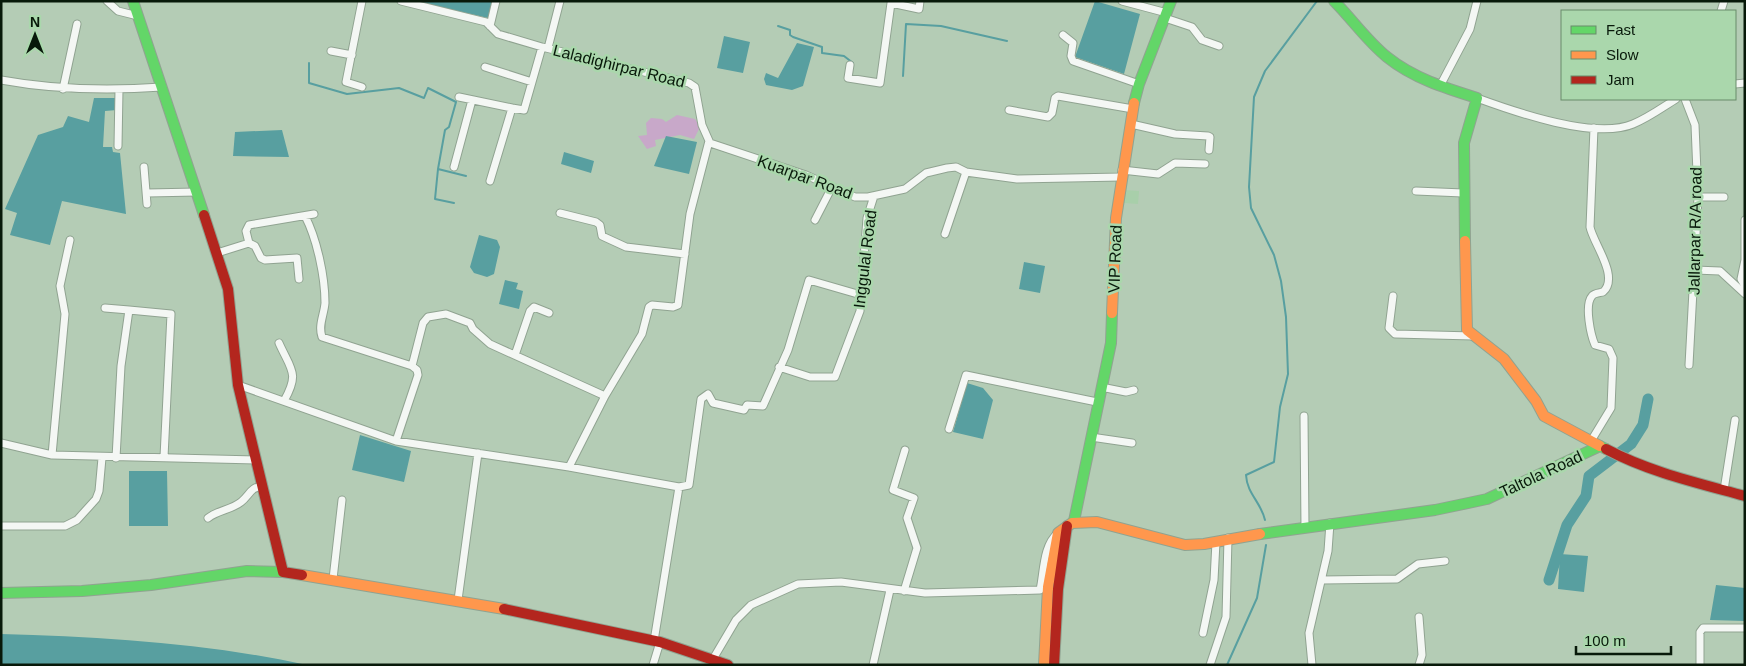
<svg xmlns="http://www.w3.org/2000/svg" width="1746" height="666" font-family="Arial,sans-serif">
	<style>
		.built { fill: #a8cfaa }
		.green { fill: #c8a8c9 }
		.water { fill: #589fa0 }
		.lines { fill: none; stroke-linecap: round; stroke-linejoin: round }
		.stream { stroke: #589fa0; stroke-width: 2 }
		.river { stroke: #589fa0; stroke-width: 11 }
		.street-casing { stroke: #90a391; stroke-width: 9 }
		.fast-casing { stroke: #90a391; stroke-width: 12 }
		.slow-casing { stroke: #90a391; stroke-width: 12 }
		.jam-casing { stroke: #90a391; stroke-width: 12 }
		.street { stroke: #f4f7f4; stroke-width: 7 }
		.fast { stroke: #63d668; stroke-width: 10 }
		.slow { stroke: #ff974d; stroke-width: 10 }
		.jam { stroke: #b3261e; stroke-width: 10 }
		.labels { text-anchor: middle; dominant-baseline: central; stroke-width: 5; stroke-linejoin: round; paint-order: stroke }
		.street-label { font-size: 16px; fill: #08190a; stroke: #aad7ac }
	</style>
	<rect width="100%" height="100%" fill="#b4ccb5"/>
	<path class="built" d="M1124,190L1139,191L1138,204L1124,203Z"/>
	<path class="green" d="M677,115L695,119L700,127L694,139L680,135L655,140L656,146L647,149L638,136L647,135L646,123L651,118L662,119L666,122Z"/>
	<path class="water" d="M415,1H493L488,18Z
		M1095,1L1140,14L1124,74L1075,57Z
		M724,36L750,42L743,73L717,68Z
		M797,43L814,47L803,86L792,90L766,85L764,79L766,73L778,78Z
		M94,98H116L117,110L105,111L103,147H112L113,152L120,153L126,214L62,201L50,245L10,235L17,213L5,209L38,135L63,127L68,116L89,122Z
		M282,130L289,157L233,156L235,132Z
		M666,136L697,142L689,174L654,166Z
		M564,152L594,161L591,173L561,164Z
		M479,235L497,240L500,247L494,274L487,277L474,273L470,267Z
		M1024,262L1045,266L1040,293L1019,289Z
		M505,280L518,283L516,289L523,291L519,309L499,304Z
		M967,383L983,388L993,400L983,439L953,432Z
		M360,435L411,451L404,482L352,470Z
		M129,471H167L168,526H129Z
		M1560,554L1588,556L1584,592L1558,589Z
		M1716,585L1745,588V621L1710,620Z
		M1,634C103,637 207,643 307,665H1Z"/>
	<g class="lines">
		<path class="stream" d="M778,26L790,30V35L793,37L822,47V53L844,56L853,63
			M309,63V83L347,94L399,88L424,98L428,88L456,102L449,127L445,130L438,169
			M903,76L906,24L941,26L1007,41
			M454,203L435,199L438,169L466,176
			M1265,520C1261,502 1247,494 1246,475L1274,462L1280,407L1288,374L1286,317L1281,281L1274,255L1251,208L1249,187L1254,97L1265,71L1317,1
			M1227,665L1257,598L1266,545"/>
		<path class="river" d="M1549,580L1567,525L1586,496L1589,476L1631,444L1643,425L1648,399"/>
		<g class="street-casing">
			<path id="street" d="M107,1L118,11L138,16
				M362,1L346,82L362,87
				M401,1L486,22L498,34L542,47L689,83L695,87L702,125L710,143L806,175L855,197H868L905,189L926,173L947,168L956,167L966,172L1017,179L1121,177
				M1122,1L1167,13
				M1721,11L1724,1
				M1165,18L1192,27L1202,40L1219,46
				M490,26L496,1
				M1063,35L1073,43L1071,56L1073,61L1139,84
				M548,48L560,1
				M331,51L352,55
				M850,65L848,78L880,83L891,3L919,9L920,1
				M485,67L532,82
				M1,80C56,90 108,91 162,87
				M1735,84L1745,83
				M1440,86L1470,29L1477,1
				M63,89L77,24
				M459,97L512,108
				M1477,98C1515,112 1595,140 1633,124C1648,118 1663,107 1676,99
				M1685,99L1695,125L1698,197L1689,365
				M1009,110L1048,117L1052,113L1055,98L1058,96L1133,109
				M1131,124L1175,134L1208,136L1210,137L1209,150
				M118,146L119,90
				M144,167L147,204
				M454,167L472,100
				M1122,170L1158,174L1175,163L1205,164
				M490,181L512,108L524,110L542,47
				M1416,191L1463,193
				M147,193L197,192
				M1698,197H1724
				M560,213L596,222L600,225L602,236L626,247L685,254
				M305,216C317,239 325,277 325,303C324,315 318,325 322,337L412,366L417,370L418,375L396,441
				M815,220L832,187
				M1745,220V260L1741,279L1745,286
				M945,234L966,172
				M249,243L246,231L249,225L314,214
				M217,253L249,243L255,246L261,258L265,260L297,258L299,279
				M1695,270L1720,271L1745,294
				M1393,296L1389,328L1395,334L1473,336
				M105,308L129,310L121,366L116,458
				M129,310L171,314L164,457
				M279,343C291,370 300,373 284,401
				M515,355L530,311L534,307L549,313
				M412,366L423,323L428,317L446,314L470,323L473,329L490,344L605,396
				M779,367L810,377H835L860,311L867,218L874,196
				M238,385L396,441L569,467L679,487L689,485L701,399L708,394L713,403L744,410L747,405L763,406L788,350L809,280L861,295
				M1101,387L1126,392L1134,390
				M1304,416L1305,528
				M949,429L966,375L1097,402
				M1091,437L1132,443
				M1591,441L1611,408L1613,358L1609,349L1595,345C1591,336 1584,305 1592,296C1594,293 1599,293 1603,292C1620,277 1593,243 1590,227L1594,128
				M1,443L52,455L257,460
				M52,455L65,314L60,286L70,240
				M569,467L605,396L642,334L649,307L652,305L673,307L678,305L690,214L709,141
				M1724,490L1735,420
				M208,518C218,510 231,510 241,502C250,495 250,487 263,486
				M1,526H65L77,520L96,499L99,491L102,458
				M333,579L342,500
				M1322,580L1397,579L1418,564L1445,561
				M904,591L917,548L907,518L914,498L893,490L905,450
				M458,600L478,453
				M1419,617L1422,655L1419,665
				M1203,633L1214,580L1216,542
				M654,641L679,487
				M713,659L736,620L751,605L798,584L841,582L925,593L1040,590C1044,572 1043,545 1058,533
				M653,665L660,642
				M873,665L890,590
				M1210,665L1226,617L1228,538
				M1312,665L1309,633L1328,551L1330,523
				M1700,665V632L1703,628H1745"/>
		</g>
		<g class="fast-casing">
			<path id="fast" d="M133,1L204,215
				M1334,1C1352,19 1367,41 1387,57C1413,78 1445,88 1477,98L1464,143L1465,241
				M1134,103L1139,84L1171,1
				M1074,521L1111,343L1112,313
				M1260,534L1435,510L1487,499L1600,446L1606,449
				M1,593L82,591L151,585L247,571L283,572"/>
		</g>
		<g class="slow-casing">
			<path id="slow" d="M1465,241L1467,330L1504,359L1536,401L1544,416L1600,446
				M1112,313L1116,218L1134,103
				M302,575L504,609
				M1044,665L1048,587L1058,533L1072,523L1097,522L1185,545L1204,544L1260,534"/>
		</g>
		<g class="jam-casing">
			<path id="jam" d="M204,215L228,289L238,385L283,572L302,575
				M1606,449C1649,472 1698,483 1745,496
				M504,609L660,642L728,665
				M1054,665L1058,589L1067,526"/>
		</g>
		<use href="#street" class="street"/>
		<use href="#fast" class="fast"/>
		<use href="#slow" class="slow"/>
		<use href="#jam" class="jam"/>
	</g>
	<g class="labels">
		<g class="street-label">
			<text transform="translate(619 66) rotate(14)">Laladighirpar Road</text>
			<text transform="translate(805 177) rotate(20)">Kuarpar Road</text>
			<text transform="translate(1695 231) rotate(-89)">Jallarpar R/A road</text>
			<text transform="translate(865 259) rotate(-83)">Inggulal Road</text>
			<text transform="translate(1115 259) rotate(-88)">VIP Road</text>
			<text transform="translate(1541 474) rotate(-25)">Taltola Road</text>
		</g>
	</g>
	<rect width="1746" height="666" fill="none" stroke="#08190a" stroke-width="5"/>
	<rect x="1561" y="10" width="175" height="90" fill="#aad7ac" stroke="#698b6b"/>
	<rect x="1571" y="26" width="25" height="8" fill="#63d668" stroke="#698b6b"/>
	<text x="1606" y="35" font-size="15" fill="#08190a">Fast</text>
	<rect x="1571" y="51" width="25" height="8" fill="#ff974d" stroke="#698b6b"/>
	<text x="1606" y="60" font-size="15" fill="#08190a">Slow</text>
	<rect x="1571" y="76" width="25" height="8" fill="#b3261e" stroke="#698b6b"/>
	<text x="1606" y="85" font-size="15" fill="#08190a">Jam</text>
	<g transform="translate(35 35)" stroke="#aad7ac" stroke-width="4" paint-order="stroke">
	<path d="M0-4L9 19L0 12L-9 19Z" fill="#08190a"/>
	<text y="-8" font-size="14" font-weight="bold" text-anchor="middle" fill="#08190a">N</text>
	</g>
	<path d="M1576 646v8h95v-8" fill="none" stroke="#08190a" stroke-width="2.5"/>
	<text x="1584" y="646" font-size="15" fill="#08190a" stroke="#aad7ac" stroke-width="4" paint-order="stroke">100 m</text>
</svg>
